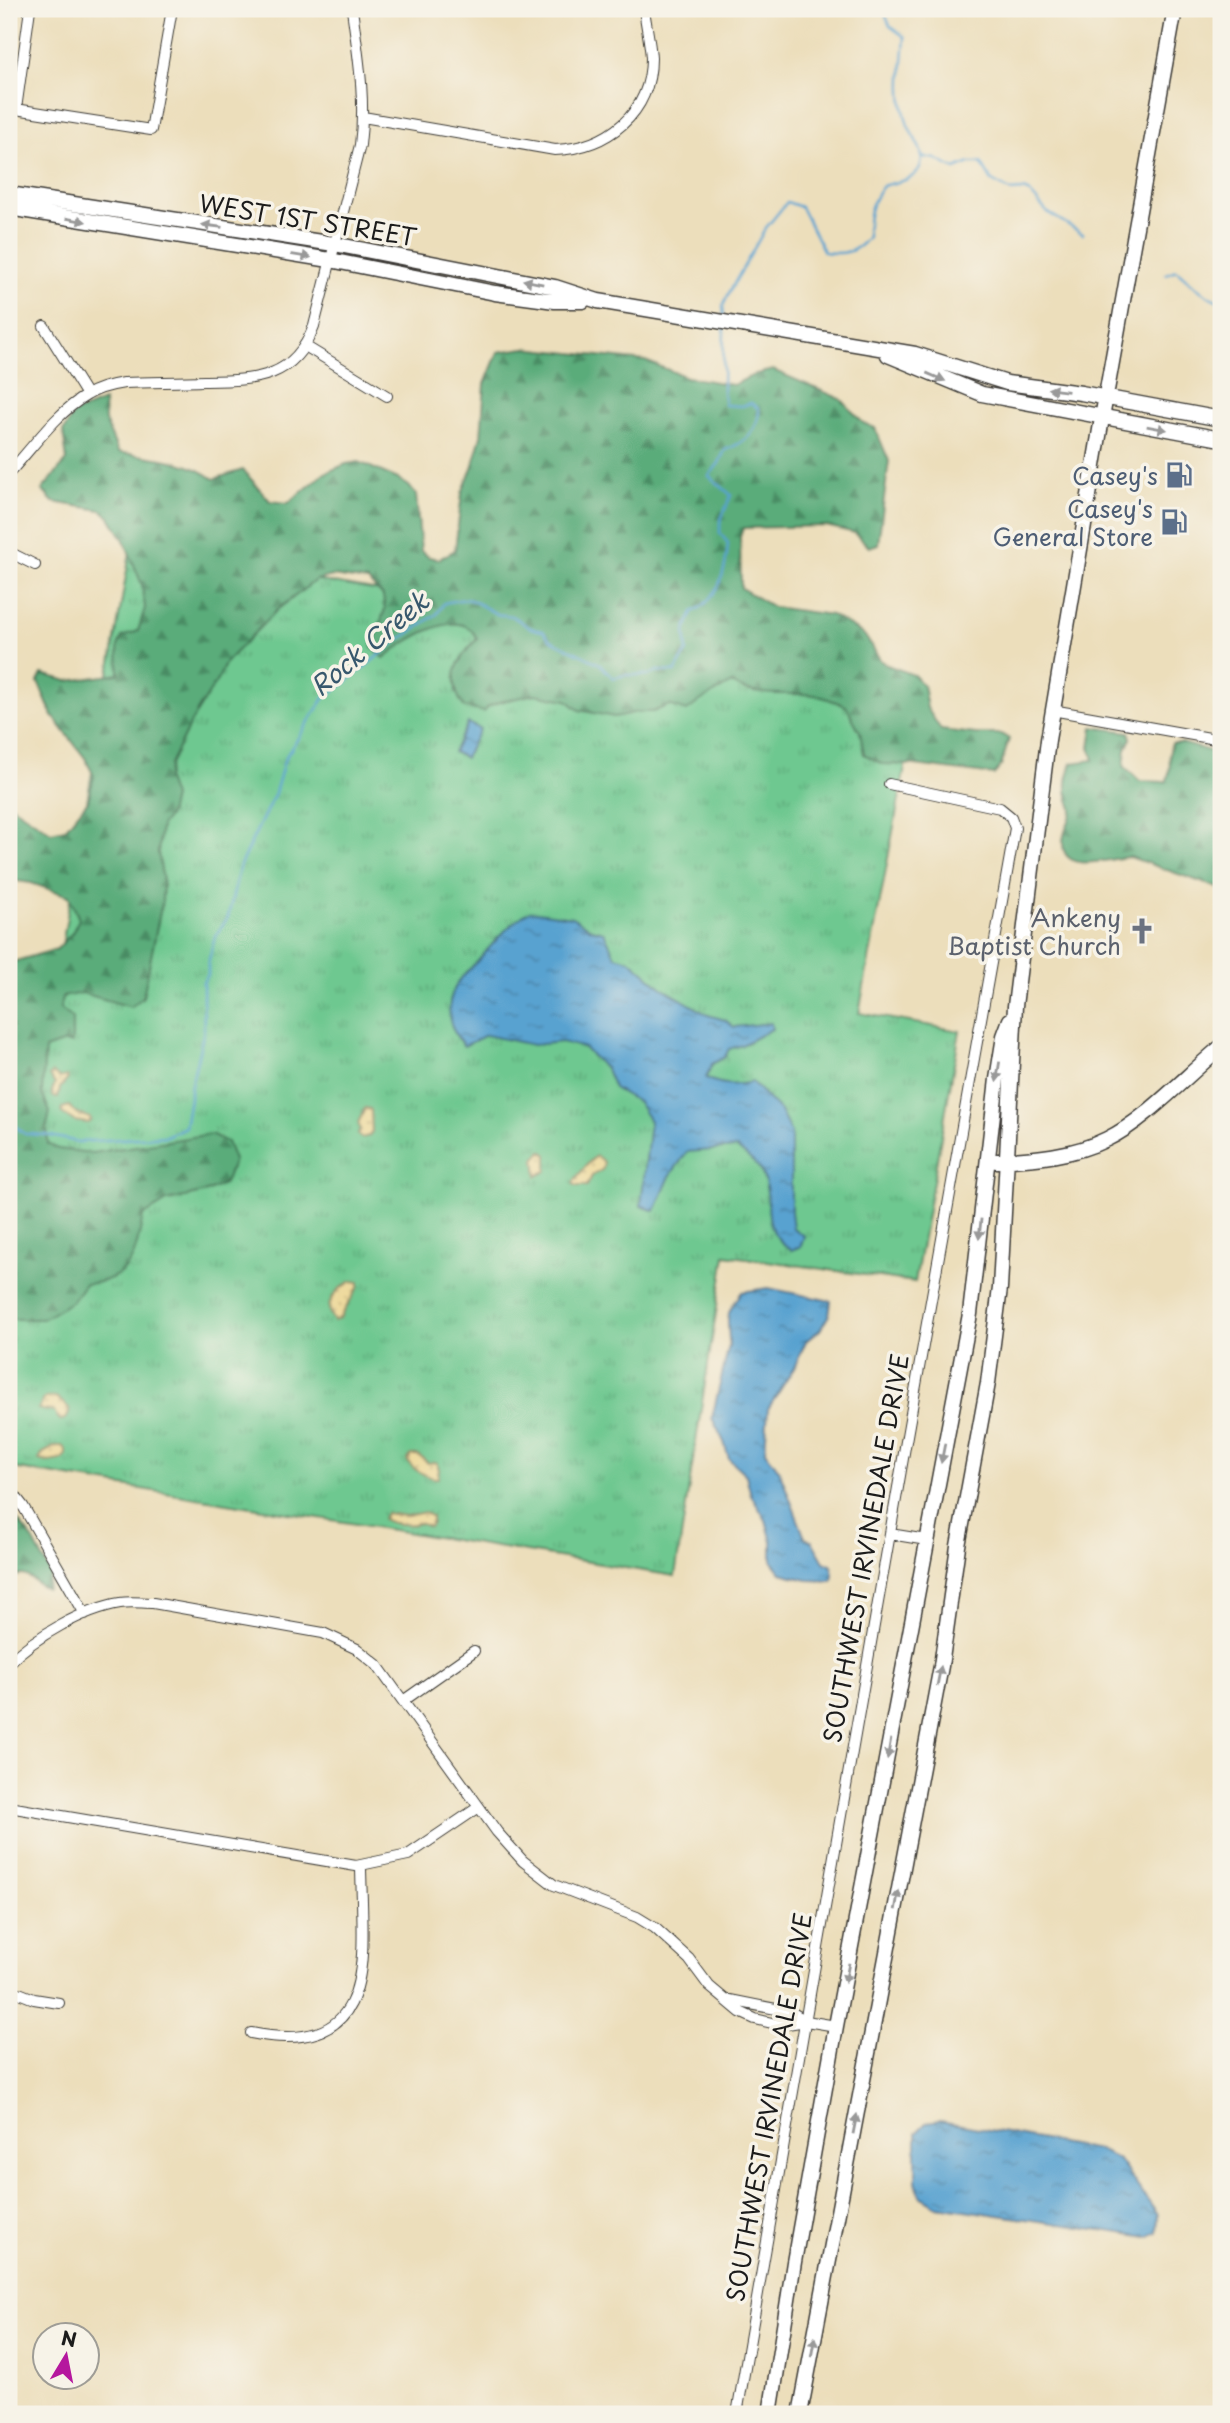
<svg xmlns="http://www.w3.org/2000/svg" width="1230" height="2423" font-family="'Playpen Sans',sans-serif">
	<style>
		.grass { fill: url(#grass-tufts); stroke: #457256; stroke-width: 2 }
		.forest { fill: url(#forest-firs); stroke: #3b644b; stroke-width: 2 }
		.sand { fill: url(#sand-dots); stroke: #857b5d; stroke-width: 2 }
		.water { fill: url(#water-ripples); stroke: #3a5f76; stroke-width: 2 }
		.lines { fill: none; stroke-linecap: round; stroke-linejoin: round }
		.stream { stroke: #59a2d0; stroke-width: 2.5 }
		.street-casing { stroke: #3b3934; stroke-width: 12 }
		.secondary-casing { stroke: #3b3934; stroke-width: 17 }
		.street { stroke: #fff; stroke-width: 10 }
		.secondary { stroke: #fff; stroke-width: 14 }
		.oneway { fill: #999 }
		.labels { text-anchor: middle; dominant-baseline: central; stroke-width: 7; stroke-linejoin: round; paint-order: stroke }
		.street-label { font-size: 24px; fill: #1c1c1c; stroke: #f7f3e8 }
		.service-label { font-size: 24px; fill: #4e5e75; stroke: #f7f3e8; text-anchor: end }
		.worship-label { font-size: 24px; fill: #5b616d; stroke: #f7f3e8; text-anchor: end }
		.water-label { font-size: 26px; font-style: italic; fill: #37586d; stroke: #f7f3e8 }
	</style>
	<defs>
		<pattern id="grass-tufts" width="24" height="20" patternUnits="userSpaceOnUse" patternTransform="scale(1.75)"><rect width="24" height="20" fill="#6ec890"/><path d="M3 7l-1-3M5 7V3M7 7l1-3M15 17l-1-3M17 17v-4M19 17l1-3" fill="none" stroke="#5fab7c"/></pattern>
		<pattern id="forest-firs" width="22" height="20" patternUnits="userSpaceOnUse" patternTransform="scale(1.75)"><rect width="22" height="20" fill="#5aac7a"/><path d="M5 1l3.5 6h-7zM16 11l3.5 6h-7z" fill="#4a8b63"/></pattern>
		<pattern id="sand-dots" width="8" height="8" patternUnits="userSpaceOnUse" patternTransform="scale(1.75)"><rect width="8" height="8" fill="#eeda9e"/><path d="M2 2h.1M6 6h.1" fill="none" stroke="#ccba88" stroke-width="1.8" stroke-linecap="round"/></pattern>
		<pattern id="water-ripples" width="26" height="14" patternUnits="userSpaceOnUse" patternTransform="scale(1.75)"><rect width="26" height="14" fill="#59a2d0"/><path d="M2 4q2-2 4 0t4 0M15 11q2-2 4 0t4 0" fill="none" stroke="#4983a8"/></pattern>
	</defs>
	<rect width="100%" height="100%" fill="#f7f3e8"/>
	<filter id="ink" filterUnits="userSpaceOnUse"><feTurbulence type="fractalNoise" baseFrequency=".0143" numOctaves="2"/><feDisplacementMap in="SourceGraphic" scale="14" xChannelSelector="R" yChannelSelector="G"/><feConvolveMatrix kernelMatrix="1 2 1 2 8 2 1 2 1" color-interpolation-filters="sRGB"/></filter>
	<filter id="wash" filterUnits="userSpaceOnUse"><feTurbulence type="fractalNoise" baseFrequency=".00686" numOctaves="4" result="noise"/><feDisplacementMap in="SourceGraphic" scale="28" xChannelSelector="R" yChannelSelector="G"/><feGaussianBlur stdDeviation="1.57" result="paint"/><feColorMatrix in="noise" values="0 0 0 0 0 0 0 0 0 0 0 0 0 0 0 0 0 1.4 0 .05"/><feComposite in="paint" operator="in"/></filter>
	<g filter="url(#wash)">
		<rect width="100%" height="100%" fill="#ecdebb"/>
		<path class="grass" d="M131,547L920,687L859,1013L960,1031L915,1282L725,1255L675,1576L13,1468L9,1465V1252Z"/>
		<path class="forest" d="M525,348L645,361L687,377L733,385L756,374L773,370L841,399L863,423L875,428L889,461L878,544L869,547L855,533L826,526L743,528L740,537L741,588L773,607L831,615L855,629L865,636L881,661L887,665L914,675L923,685L927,708L941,730L976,734H1001L1009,739L1001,766L994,775L915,765L882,764L864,754L860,732L846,706C836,702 825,697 814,695C788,692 753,699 732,683L700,701L687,711L669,705L653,712H638L614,717L579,710L567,700L535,694L499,702L489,706L484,712L464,707C446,680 456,660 477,639C462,602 402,643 384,658L372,647L385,609L383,596L368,581L333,576L316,580L277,610L226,662L219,677L191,722L170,764L167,780L173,797L169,815L161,826L158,853L163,881L162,902L143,997L131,1007L82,993L62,997L60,1008L72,1018V1043H62L45,1049L42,1093L50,1112L47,1126L48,1144L58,1149L92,1153L211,1134L227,1142L234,1160L225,1183L207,1192L167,1201L143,1216C135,1256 133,1280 85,1284L71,1302L43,1319H9V963L57,949L72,933L79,919L69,896L31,883L9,880V804L51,832L65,829L88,801L94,776L85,758L52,715L38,682L42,674L68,681L119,674L118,646L122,637L138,631L145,608L142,585L124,540L110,517L101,510L53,502L42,490L67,460L63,432L74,413L104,401L105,421L118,452C151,458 187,459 214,479L243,470L270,501L288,503L325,473L346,464L359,462L398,479L409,486L416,495L421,551L429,557L439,559L455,550L462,493L472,468L481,436L485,384L498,352Z
			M1093,727L1129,732L1131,738L1126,749L1124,766L1140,781L1166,782C1174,765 1166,757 1172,743H1182L1213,752L1217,777H1221V889L1130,857C1113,857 1064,876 1063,844C1062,833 1070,822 1072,811C1072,806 1069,801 1068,796C1065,783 1068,775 1072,763L1094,760L1090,747Z
			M9,1510L32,1538L51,1574L47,1589C30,1583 30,1568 9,1579Z"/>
		<path class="sand" d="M53,1073L59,1078L67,1076L68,1079L60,1088L58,1098L53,1097L52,1091L55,1084L49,1076Z
			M69,1106L74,1112L90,1118L91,1120L88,1123L74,1121L62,1113V1108Z
			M365,1108L370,1109L371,1111L372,1132L369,1136L361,1138L358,1135L360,1128L358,1123Z
			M542,1151L547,1155V1171L537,1176L535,1159Z
			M596,1156L604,1162L603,1169L592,1176L587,1186H576L573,1183C574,1180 592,1158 596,1156Z
			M352,1281L359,1282V1286L340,1318L334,1321C321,1304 337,1288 352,1281Z
			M56,1397L69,1408C70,1414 67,1420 60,1420L54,1412L38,1409L45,1398Z
			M56,1446H62L66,1450V1455L62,1460L47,1462L39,1460L43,1453Z
			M411,1455H418L428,1463L436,1462L439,1469L438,1478C428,1479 412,1469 407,1460Z
			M425,1512L432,1517V1523L429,1527L419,1523C412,1526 389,1524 383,1519L386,1513L406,1516Z"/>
		<path class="water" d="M468,723L480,729L465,758L453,752Z
			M530,911L572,917L591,929L604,932L615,956L630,960L661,987L708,1015L725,1020L734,1027L771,1023L772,1029L742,1045L729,1049L725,1057L712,1064L706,1078C720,1085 736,1086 752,1082L780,1111L791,1133V1212L793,1228L804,1236L801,1246L792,1250C756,1228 776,1203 761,1171C757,1163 744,1155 737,1148L687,1152L670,1176L655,1211L641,1206L650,1121L638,1102L614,1088L606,1069L584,1048L562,1042L533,1045L486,1035L464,1046C445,1025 444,998 463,976C469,969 476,964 482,956C497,939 511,922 530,911Z
			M768,1288L831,1301L829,1315L820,1330L806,1341L794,1368L768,1409L765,1451L779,1470L805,1538L812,1541L824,1562L831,1565L833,1574L832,1581L807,1580L781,1573L772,1562V1542L766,1520L751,1495L746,1475L729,1459L724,1442L712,1418L729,1345C729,1315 722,1319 742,1292Z
			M940,2121L1098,2150L1118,2159L1158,2215L1157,2232L1148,2237L937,2206L920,2196L916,2181V2133L926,2123Z"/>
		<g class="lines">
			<path class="stream" d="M923,157L936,159L955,169L970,163H981L992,181L1010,191L1023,190L1030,193L1047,212L1083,234
				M1166,274L1176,270C1191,282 1202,295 1221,302
				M724,317L723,306L730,291L765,229L787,202L801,207L824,252C843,255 856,253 868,237C867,215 870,203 883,186C896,181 914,182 920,167C927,149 911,138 907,122C898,93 903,66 905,37L890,26L883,9
				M9,1121L25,1134L46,1135L78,1142L166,1136L185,1127L190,1098V1089L204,1031L203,982L208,975V963L215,937L228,917L240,865L275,793L285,758L325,697L341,686L393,644L437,614L444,603C476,595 470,601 497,614C502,616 508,614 513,617C526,623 526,629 543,631L551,640L600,664L613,678L625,675H650L657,671L675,672L687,651L685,631L693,612C719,599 726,571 728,543L720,533V522L731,495L709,476L719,463L725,450C745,443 759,431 759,409L751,403L742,406L725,405L723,391L724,327"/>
		</g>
	</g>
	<g filter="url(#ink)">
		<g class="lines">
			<g class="street-casing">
				<path id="street" d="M9,108L151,130L172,9
					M16,109L30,9
					M363,117L555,150C607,148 651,114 651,58C650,42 646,25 644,9
					M44,326L87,395
					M305,346L387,396
					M9,473C33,447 56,413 87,395C98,388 111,385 124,383C151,382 178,382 204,381C255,380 294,380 314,326L360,145C366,99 358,55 352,9
					M9,552L35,565
					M1052,710L1221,740
					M9,1488L23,1506L85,1614
					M890,1534L927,1540
					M9,1663C34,1637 84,1609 120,1603C131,1601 142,1603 153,1603L323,1633L357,1649L377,1665L497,1832L523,1861L554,1885L637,1917L655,1928L689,1959L709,1986L740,2012L755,2019L781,2025L806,2021L836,2026
					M403,1701L474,1651
					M9,1807L356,1866L408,1855L479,1807
					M9,1989L34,1999L59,2003
					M730,2000L791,2012L806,2021
					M251,2033C382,2059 362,1954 361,1866
					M737,2414L905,1447L1015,828L1011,817L1000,808L889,784"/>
			</g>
			<g class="secondary-casing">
				<path id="secondary" d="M9,194L334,244L555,287L598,301L915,354L1007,383L1081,393L1221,419
					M9,208L330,260L495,293L555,301H583
					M888,355L982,394L1221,439
					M996,1161C1034,1159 1073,1156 1107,1139C1145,1121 1188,1074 1221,1047
					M770,2414L794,2262L836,2026L970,1314L997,1079L1004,1036L1010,1020
					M800,2414L941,1666L958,1546L988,1383L1000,1288L1015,1006L1048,740L1102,418L1175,9"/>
			</g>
			<use href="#street" class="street"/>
			<use href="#secondary" class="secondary"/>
		</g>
		<defs><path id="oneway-solid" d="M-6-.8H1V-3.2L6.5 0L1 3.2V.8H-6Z" transform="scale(1.75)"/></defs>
		<g class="oneway">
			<use href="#oneway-solid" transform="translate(76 220) rotate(10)"/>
			<use href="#oneway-solid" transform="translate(212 226) rotate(-172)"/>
			<use href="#oneway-solid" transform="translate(301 256) rotate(9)"/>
			<use href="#oneway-solid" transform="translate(533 282) rotate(-169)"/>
			<use href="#oneway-solid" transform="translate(936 377) rotate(23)"/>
			<use href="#oneway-solid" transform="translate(1058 390) rotate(-173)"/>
			<use href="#oneway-solid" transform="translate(1157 428) rotate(10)"/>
			<use href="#oneway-solid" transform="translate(998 1072) rotate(99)"/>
			<use href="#oneway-solid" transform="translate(980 1229) rotate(96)"/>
			<use href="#oneway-solid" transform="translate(943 1453) rotate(101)"/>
			<use href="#oneway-solid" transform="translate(939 1676) rotate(-79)"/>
			<use href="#oneway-solid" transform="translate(889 1749) rotate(100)"/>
			<use href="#oneway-solid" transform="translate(897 1900) rotate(-80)"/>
			<use href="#oneway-solid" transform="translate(847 1973) rotate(101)"/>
			<use href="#oneway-solid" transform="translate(855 2124) rotate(-79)"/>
			<use href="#oneway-solid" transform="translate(813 2347) rotate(-80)"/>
		</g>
	</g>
	<defs>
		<g id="fuel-bare" transform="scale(2.1)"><path d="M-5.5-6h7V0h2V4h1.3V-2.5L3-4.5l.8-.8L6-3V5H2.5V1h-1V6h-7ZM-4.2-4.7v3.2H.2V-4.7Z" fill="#5c6f8a" stroke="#f7f3e8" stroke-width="2.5" paint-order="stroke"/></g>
		<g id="church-bare" transform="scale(2.1)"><path d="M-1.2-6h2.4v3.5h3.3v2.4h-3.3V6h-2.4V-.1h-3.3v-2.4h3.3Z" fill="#6b7280" stroke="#f7f3e8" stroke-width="2.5" paint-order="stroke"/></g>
	</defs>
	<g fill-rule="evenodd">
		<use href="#fuel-bare" x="1179" y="475"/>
		<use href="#fuel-bare" x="1174" y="522"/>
		<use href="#church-bare" x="1142" y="931"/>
	</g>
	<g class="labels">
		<g class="street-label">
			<text transform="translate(308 219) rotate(9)">WEST 1ST STREET</text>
			<text transform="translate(865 1548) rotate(-80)">SOUTHWEST IRVINEDALE DRIVE</text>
			<text transform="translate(768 2107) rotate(-80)">SOUTHWEST IRVINEDALE DRIVE</text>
		</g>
		<g class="service-label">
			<text x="1158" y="475">Casey's</text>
			<text x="1153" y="508">Casey's<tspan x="1153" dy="28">General Store</tspan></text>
		</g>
		<g class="worship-label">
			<text x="1121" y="917">Ankeny<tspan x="1121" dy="28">Baptist Church</tspan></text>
		</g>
		<g class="water-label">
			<text transform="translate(369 643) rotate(-40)">Rock Creek</text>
		</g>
	</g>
	<rect width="1230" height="2423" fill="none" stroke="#f7f3e8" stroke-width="35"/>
	<g transform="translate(66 2356) rotate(10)"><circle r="33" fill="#f7f3e8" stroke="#9f9d96" stroke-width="2"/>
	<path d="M0-5L12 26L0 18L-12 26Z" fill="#b5179e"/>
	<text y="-10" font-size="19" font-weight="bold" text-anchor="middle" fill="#1c1c1c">N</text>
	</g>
</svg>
